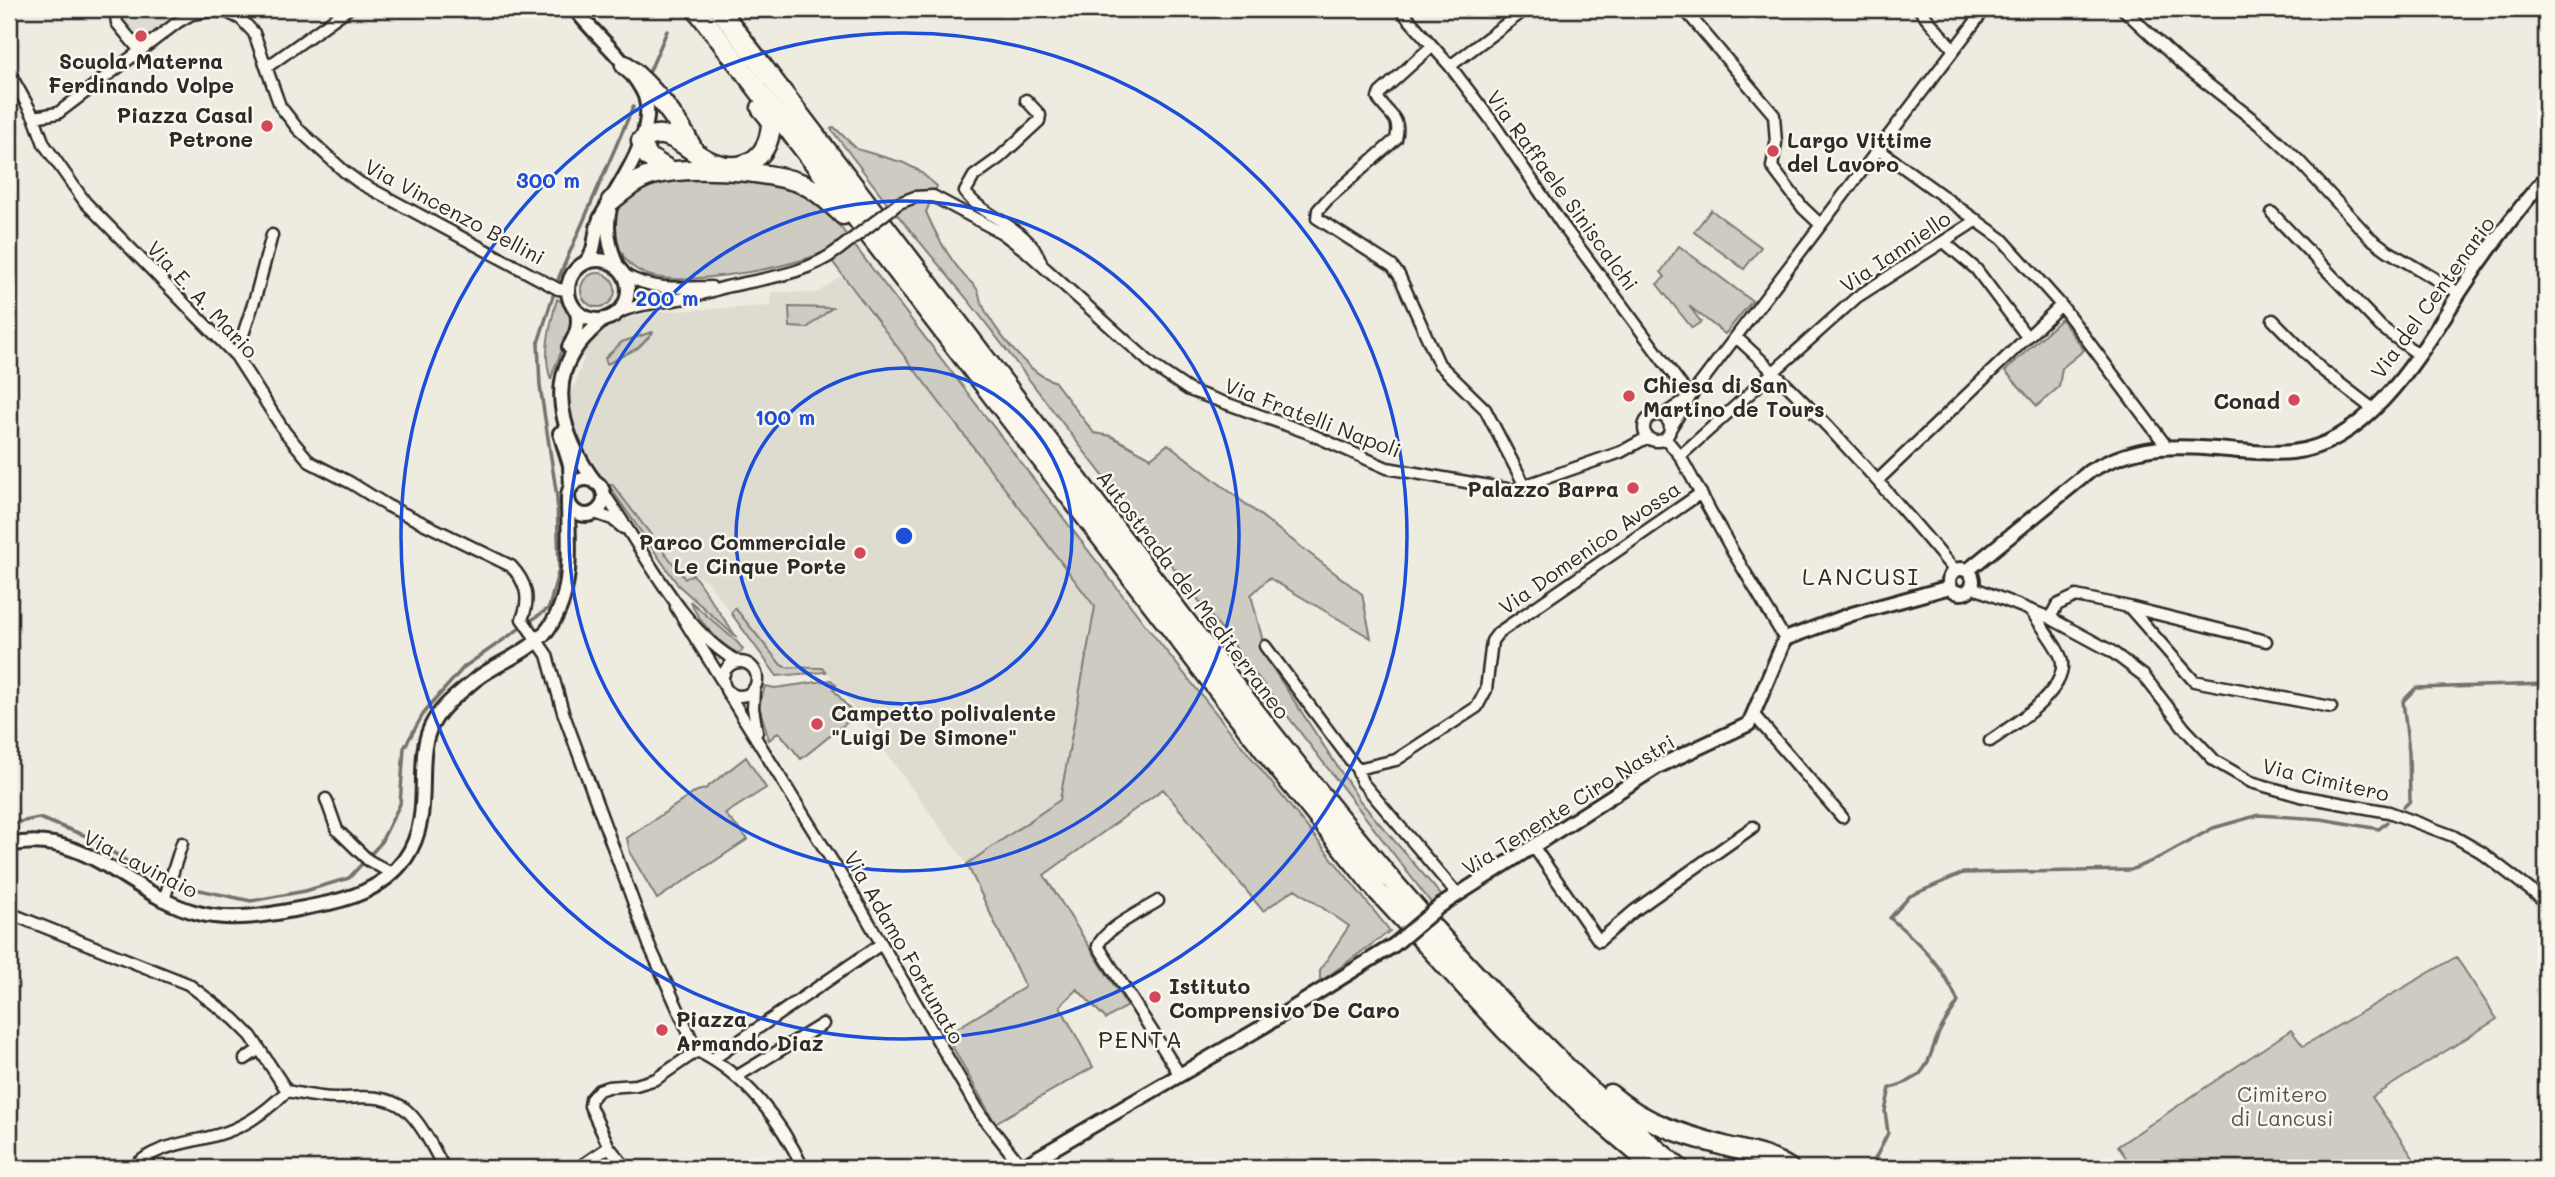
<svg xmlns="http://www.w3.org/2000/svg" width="2555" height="1177" font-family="Mali,sans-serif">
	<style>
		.built { fill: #dedbd1 }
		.green { fill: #cecbc2; stroke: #7c7b76; stroke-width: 2 }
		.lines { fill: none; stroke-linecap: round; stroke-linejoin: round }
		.stream { stroke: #74726e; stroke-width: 3.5 }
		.minor-casing { stroke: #2b2b2b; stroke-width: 15 }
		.tertiary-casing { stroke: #2b2b2b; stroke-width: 18 }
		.motorway-casing { stroke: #2b2b2b; stroke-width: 23 }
		.minor { stroke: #fbf7ec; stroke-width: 10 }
		.tertiary { stroke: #fbf7ec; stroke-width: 12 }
		.motorway { stroke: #fbf7ec; stroke-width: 18 }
		.minor-bridge-casing { stroke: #2b2b2b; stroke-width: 15; stroke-linecap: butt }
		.tertiary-bridge-casing { stroke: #2b2b2b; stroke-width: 18; stroke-linecap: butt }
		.minor-bridge { stroke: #fbf7ec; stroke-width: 10 }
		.tertiary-bridge { stroke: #fbf7ec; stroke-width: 12 }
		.ring { fill: none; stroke: #1d4ed8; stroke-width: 3.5 }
		.poi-dot { fill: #d1495b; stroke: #fbf7ec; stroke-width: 2.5 }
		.labels { text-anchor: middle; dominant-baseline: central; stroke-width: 5; stroke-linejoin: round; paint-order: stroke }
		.poi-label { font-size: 21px; font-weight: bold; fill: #2b2b2b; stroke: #fbf7ec; text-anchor: start }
		.street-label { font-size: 21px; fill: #2b2b2b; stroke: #fbf7ec }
		.park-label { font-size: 21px; fill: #545351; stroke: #fbf7ec }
		.quarter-label { font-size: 24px; letter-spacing: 2px; fill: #2b2b2b; stroke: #fbf7ec }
		.centre { fill: #1d4ed8; stroke: #fbf7ec; stroke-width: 3.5 }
		.ring-label { font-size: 21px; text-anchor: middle; font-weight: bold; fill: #1d4ed8; stroke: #fbf7ec; stroke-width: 5; stroke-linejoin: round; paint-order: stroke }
	</style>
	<rect width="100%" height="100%" fill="#eeebe0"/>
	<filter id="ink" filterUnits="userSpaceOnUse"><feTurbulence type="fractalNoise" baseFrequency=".0143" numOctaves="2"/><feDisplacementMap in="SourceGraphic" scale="14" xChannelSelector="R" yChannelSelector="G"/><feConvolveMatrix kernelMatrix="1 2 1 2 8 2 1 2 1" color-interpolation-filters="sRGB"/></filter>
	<g filter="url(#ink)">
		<path class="built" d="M122,9H168L174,17L140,45L120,20Z
			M841,276L1096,607L1060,800L967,864L823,666H783L736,609L731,613L707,581L693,574L685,579L612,484L609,486L575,432L569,394L573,390L584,358L581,355L598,337L617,322L653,312L771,306V292L817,293Z"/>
		<path class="green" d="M834,127L857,149L904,163L918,170L937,186L926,212C935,233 947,255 962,273C966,279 973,283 977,289C980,293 979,299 982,304C993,328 1029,375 1054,381L1094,433L1111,436L1151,458L1168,444L1362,594L1371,638L1269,578L1251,595L1268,661L1360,801L1442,896L1432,904L968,300L885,200L831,129Z
			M662,177L763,180L811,194L841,228L1147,627L1390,931L1320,982V970L1349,926L1295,889L1263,911L1163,789L1044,875L1127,1006L1106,1019L1077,989L1060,1006L1093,1067L995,1123L946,1035L1025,987L967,864L1060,800L1095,607L825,252C790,266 757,272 720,276C678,281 623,288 615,232C615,229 613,226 613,222C610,199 646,186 662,177Z
			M1711,210L1761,247L1744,269L1694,232Z
			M1679,246L1752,301L1725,334L1689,306L1701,322L1692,328L1657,284L1665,277L1661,272Z
			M581 290a17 17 0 1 1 34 0a17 17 0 1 1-34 0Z
			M557,299C589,318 554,356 551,380C542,355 550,325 557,299Z
			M789,307L832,308L807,328L790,327Z
			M2061,319L2084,350L2062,368L2059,387L2037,406L2005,371Z
			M652,332L653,333L638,348L607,364L605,358L622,342Z
			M612,484L685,579L693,574L737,638L678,585L609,486Z
			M690,601L737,642L743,649L741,652L737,653C718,643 697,619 690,601Z
			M735,608L781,665L785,667L823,668L826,672L777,676L731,613Z
			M831,680L836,685L833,689L855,716L801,759L779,732L769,740L759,706L765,686L775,688Z
			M746,757L766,788L725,814L748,839L657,899L630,853L627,838L697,791L705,789Z
			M2456,957L2497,1019L2372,1097L2420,1168H2133L2118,1146L2291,1030L2303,1046Z"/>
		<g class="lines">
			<path class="stream" d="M648,75L667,31
				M2404,807L2410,801L2409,752L2403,701L2416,688L2546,684
				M9,824L39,818L89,837L145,873L195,889L251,901L305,891L349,878L380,844L400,804L404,748L425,711L464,667L549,608L559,569L557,497L540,386L538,343L559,277L633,107
				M1878,1168L1875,1159L1888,1133L1885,1111L1890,1088C1928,1077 1925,1068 1938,1035C1943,1023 1952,1012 1958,1002C1943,966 1920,943 1890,918L1910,896L1963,873L2131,870L2161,857L2213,828L2259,815L2321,819L2379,829L2387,822"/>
			<g class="minor-casing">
				<path id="minor" d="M115,9L117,23L141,52
					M1400,9L1450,66L1491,120L1561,223L1690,397
					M1684,9L1774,115L1776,143L1772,167L1803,208L1821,225
					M1919,9L1954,50
					M2123,9L2182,64L2265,129L2299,161L2369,237L2388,251L2459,293
					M1691,17L1700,9
					M1432,46L1380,93L1378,98C1387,115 1402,116 1396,139L1328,199L1318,210L1317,218L1392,266L1399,275L1439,364L1485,409L1525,486
					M1450,66L1526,9
					M267,67L348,9
					M9,72L34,117L58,113L178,22L192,14L210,11L227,12L241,19L254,33L280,106L298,129L345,172L360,183L558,289L568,290
					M1026,100L1040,115L1039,121L999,158L974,176L965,192C985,220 1027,225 1041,262
					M34,117L44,144L85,202L236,356L285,432L310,462L351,483L388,506L511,566C526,582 531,598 522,619L547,655L563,712L650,947L697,1051C745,1074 781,1121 803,1168
					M1878,149L2002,239L2061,305L2167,447
					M899,203L915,197L933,196L1002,233L1026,251L1155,367L1189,390L1306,432L1387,468L1512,490L1621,452L1648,437
					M2272,213L2381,327L2419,355
					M1944,242L1976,269L2027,337
					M623,274C653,291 677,288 711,287
					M617,313C638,304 657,303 679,299C695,297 711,291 726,287C765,278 805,275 838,250
					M2273,320L2321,369L2373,409
					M1736,337C1816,409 1886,489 1955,571
					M236,356L256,295L272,235
					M1644 428a13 13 0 1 1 26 0a13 13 0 1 1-26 0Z
					M1662,416L1687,399
					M1670,429L1690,397L1985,9
					M1665,438L1680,456L1733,552L1785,639
					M1680,456L1857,297L1977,220
					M1878,480L2061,305
					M602,491C640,542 681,633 739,662
					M595,513L612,519L623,528
					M1972,587L2050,618L2111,651L2144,676L2185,729L2215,761L2251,782L2300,796L2389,812L2453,836L2481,852L2546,902
					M676,607L724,684
					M2129,607L2194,681L2331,707
					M2050,618L2057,605L2076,596L2129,607L2266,641
					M1265,646L1357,769
					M723 679a17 17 0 1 1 34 0a17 17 0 1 1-34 0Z
					M754,689L753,708L757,732
					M726,690L852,893L981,1115L1022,1167
					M1753,714L1842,817
					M1990,741C2013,725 2071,690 2061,658C2058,647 2039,623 2032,612
					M326,799L337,830L368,860L391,873
					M1533,846L1599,941L1634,911L1753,827
					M1457,894L1362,782L1357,769L1396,760L1477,707L1486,690L1492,641L1498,633L1701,493
					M164,900L182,843
					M1158,901C1142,911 1104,929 1098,946L1180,1075
					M9,913L188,984L234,1019L251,1036L287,1091
					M2546,954V977
					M245,1059L258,1050
					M713,1059L881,944
					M736,1077L823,1024
					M133,1168C159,1140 201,1144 234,1129C255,1120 271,1107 287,1091C303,1094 319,1098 336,1098C359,1098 384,1093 405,1109C421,1122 434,1150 444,1168
					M578,1168L609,1147
					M626,1168L609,1147L590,1106L591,1099L599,1090L608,1087L636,1085L656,1079L697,1051"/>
			</g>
			<g class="tertiary-casing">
				<path id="tertiary" d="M575,9C590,29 609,45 625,65C632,74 641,86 645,96C657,133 619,185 602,215C592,231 599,249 585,263
					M610,208C605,229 609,248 618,268
					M568 290a30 30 0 1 1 60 0a30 30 0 1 1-60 0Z
					M569,347C576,335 580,326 577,312
					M560,433L570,465L571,487
					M568 497a18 18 0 1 1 36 0a18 18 0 1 1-36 0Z
					M596,483C569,448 546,393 574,351C582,338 593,329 604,319
					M1949 581a12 12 0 1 1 24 0a12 12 0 1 1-24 0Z
					M1967,571L2090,471C2142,441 2181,446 2239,451C2256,452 2275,454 2292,452C2370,444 2422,351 2460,292C2486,252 2515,213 2546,177
					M9,845C88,828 128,895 198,913C235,923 277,913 314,906C349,900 383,889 405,859C437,813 411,758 434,721C444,704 461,692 475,680C494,665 520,656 538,640C577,604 568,548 568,500
					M1440,906L1657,767L1749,724L1785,639L1852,614L1950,587
					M1020,1168L1264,1026L1394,945"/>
			</g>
			<g class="motorway-casing">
				<path id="motorway" d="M696,9L1270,758L1378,892L1505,1030L1592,1114L1655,1168
					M719,9C862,195 1004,382 1146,569C1308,782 1471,997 1679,1168
					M625,65C653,88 676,117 693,149
					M669,170L648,157L641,141C670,121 689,155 714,163C748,174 771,155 771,120L761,108
					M611,201C621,193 631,184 642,179C674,163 772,170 805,185C820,192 831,204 843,215
					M1610,1094C1645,1124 1684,1135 1728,1147C1748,1152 1771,1156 1789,1168"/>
			</g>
			<use href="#minor" class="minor"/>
			<use href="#tertiary" class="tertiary"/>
			<use href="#motorway" class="motorway"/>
			<g class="minor-bridge-casing">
				<path id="minor-bridge" d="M838,250L899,203"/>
			</g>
			<g class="tertiary-bridge-casing">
				<path id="tertiary-bridge" d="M1394,945L1440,906"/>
			</g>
			<use href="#minor-bridge" class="minor-bridge"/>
			<use href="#tertiary-bridge" class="tertiary-bridge"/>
		</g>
	</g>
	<g class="ring">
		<circle cx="904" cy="536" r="168"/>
		<circle cx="904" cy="536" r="335"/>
		<circle cx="904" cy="536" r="503"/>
	</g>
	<g class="poi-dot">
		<circle cx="141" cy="36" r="7"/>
		<circle cx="267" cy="126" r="7"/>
		<circle cx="1773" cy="151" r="7"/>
		<circle cx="1629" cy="396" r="7"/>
		<circle cx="2294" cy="400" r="7"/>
		<circle cx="1633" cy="488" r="7"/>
		<circle cx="860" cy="553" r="7"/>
		<circle cx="817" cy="724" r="7"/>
		<circle cx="1155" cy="997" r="7"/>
		<circle cx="662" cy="1030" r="7"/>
	</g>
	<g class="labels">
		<g class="poi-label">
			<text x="141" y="60" text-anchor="middle">Scuola Materna<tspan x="141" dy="24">Ferdinando Volpe</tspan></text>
			<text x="253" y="114" text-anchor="end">Piazza Casal<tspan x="253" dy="24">Petrone</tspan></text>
			<text x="1787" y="139">Largo Vittime<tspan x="1787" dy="24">del Lavoro</tspan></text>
			<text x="1643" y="384">Chiesa di San<tspan x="1643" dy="24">Martino de Tours</tspan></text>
			<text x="2280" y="400" text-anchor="end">Conad</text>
			<text x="1619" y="488" text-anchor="end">Palazzo Barra</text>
			<text x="846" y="541" text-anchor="end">Parco Commerciale<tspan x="846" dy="24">Le Cinque Porte</tspan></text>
			<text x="831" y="712">Campetto polivalente<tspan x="831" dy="24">"Luigi De Simone"</tspan></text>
			<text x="1169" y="985">Istituto<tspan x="1169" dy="24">Comprensivo De Caro</tspan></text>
			<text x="676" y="1018">Piazza<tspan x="676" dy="24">Armando Diaz</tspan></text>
		</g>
		<g class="street-label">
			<text transform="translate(1563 190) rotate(54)">Via Raffaele Siniscalchi</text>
			<text transform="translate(455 211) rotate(28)">Via Vincenzo Bellini</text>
			<text transform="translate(1895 251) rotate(-34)">Via Ianniello</text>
			<text transform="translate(2432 297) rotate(-54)">Via del Centenario</text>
			<text transform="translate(203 299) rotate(47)">Via E. A. Mario</text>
			<text transform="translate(1313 417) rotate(21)">Via Fratelli Napoli</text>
			<text transform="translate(1589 547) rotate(-35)">Via Domenico Avossa</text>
			<text transform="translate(1194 594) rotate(53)">Autostrada del Mediterraneo</text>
			<text transform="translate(2326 779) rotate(13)">Via Cimitero</text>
			<text transform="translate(1568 804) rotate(-32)">Via Tenente Ciro Nastri</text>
			<text transform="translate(141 863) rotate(27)">Via Lavinaio</text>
			<text transform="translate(905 947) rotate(60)">Via Adamo Fortunato</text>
		</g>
		<g class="park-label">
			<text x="2282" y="1093">Cimitero<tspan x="2282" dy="24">di Lancusi</tspan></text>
		</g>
		<g class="quarter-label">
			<text x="1861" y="575">LANCUSI</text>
			<text x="1141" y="1038">PENTA</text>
		</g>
	</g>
	<circle cx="904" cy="536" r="10" class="centre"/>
	<g class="ring-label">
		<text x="548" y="188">300 m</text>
		<text x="667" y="306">200 m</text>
		<text x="785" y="425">100 m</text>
	</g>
	<rect width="2555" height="1177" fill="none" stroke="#fbf7ec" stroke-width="35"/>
	<rect x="18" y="18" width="2520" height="1142" fill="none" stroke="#2b2b2b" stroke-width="2.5" filter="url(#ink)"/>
</svg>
